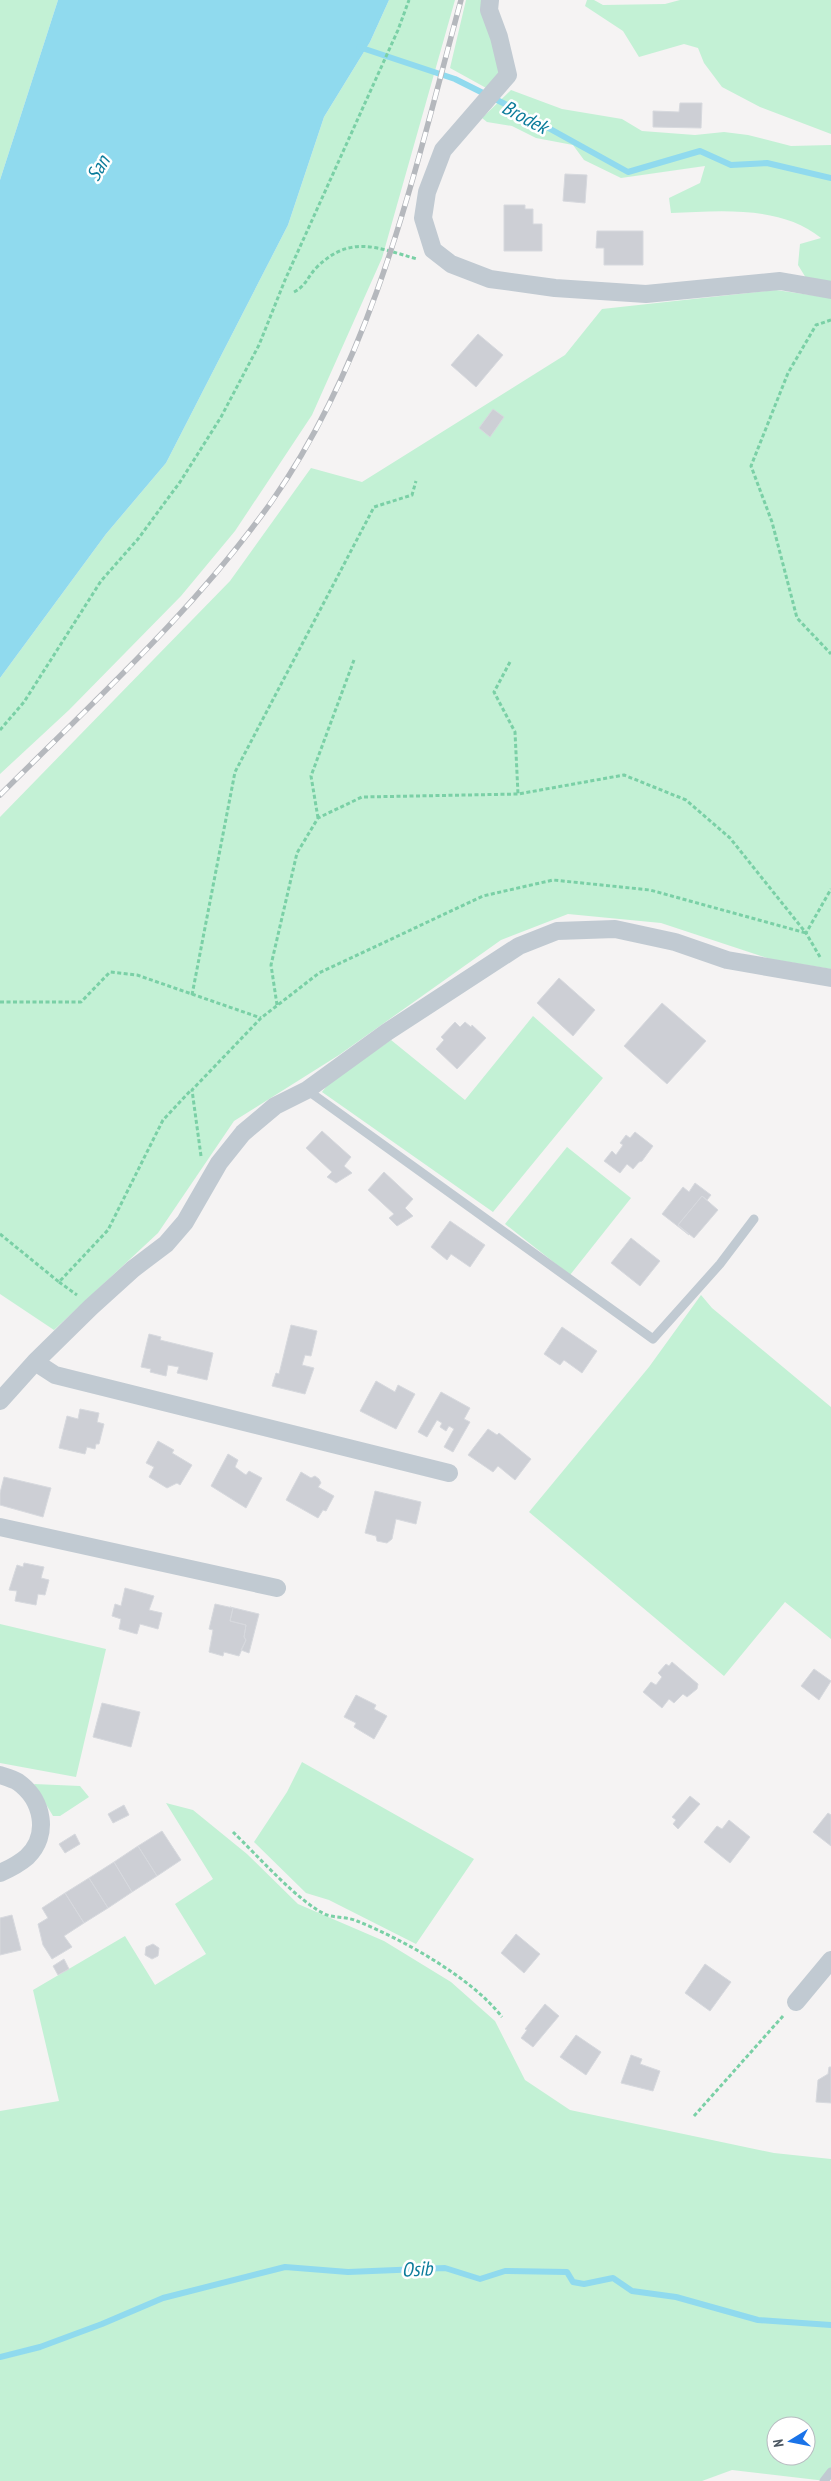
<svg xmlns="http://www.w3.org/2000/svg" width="831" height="2481" font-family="'PT Sans Narrow',sans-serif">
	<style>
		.green { fill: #c3f1d5; fill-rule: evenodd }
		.water { fill: #90daee }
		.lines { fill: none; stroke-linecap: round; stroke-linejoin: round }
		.stream { stroke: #90daee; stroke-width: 6 }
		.building { fill: #cdcfd5; stroke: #d7d9de }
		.path { stroke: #7ad0a6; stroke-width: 3; stroke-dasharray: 4 2.5; stroke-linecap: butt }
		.lane { stroke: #c1cad2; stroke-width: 9 }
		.street { stroke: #c1cad2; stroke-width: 18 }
		.rail-casing { stroke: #b5b8bd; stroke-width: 5.5 }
		.rail { stroke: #fff; stroke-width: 4; stroke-dasharray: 11; stroke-linecap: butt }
		.labels { text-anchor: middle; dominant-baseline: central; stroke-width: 5; stroke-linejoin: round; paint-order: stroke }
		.water-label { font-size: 20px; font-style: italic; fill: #0c7c9b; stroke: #fff }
	</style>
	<rect width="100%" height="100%" fill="#f5f3f3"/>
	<path class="green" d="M0,0H58L0,180Z
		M389,0H455L382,258L312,415L235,531L181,596L69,710L0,774V678L106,534L166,463L288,225L324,117L370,42Z
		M466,0H483L501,75L488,89L450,68Z
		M587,0H594L603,5L665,4L680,0H831V134L760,107L722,87L704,63L698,48L684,44L639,57L623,31L585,6Z
		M511,90L562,109L622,119L642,131L695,135L724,132L748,135L791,146L831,145V286L806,278L798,265L800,244L821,238C781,205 720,211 671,213L669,198L700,183L705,166L621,178L584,160L573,145L536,138L512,126L487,122L482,118Z
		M776,290L831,298V969L770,959L661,923L568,914L501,940L339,1055L234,1121L158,1233L54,1330L0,1294V817L230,581L311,468L362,482L565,355L602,309Z
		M533,1016L603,1078L493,1212L322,1092L329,1083L391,1040L465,1100Z
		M567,1147L631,1198L570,1275L505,1224Z
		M701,1295L712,1308L831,1407V1639L785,1602L724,1676L529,1512L649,1367Z
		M0,1624L106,1649L76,1777L0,1763Z
		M302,1762L474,1859L416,1944L329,1900L306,1893L254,1842L287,1792Z
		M34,1784L80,1786L89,1797L60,1816H53Z
		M166,1803L193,1810L247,1854L298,1904L384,1941L451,1982L495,2021L525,2080L570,2110L774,2153L831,2159V2477L826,2481L732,2470L702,2481H0V2111L59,2101L33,1990L125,1936L155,1985L206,1954L175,1904L213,1879ZM776,2426H806V2456H776Z"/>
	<path class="water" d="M58,0H389L370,42L324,117L288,225L166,463L106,534L0,678V180Z"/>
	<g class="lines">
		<path class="stream" d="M359,47L455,79L507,105L628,172L700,151L731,165L767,163L831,178
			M0,2357L40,2347L102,2324L163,2298L285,2267L348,2272L445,2268L480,2279L505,2271L567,2272L573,2282L584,2284L613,2278L632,2291L676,2297L758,2320L831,2325"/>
	</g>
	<path class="building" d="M680,103H702L701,128L653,127V111L679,112Z
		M565,174L587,175L585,203L563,201Z
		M504,205H525V209H533V224H542V251H504Z
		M597,231H643V265H604V248H596Z
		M478,334L503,355L476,387L451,365Z
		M493,409L504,417L490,437L479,428Z
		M559,978L595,1010L573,1036L537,1003Z
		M662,1003L706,1041L667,1084L624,1046Z
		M455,1022L460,1027L465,1022L471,1027L472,1025L486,1038L457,1069L436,1049L444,1040L441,1037Z
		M322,1131L351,1157L344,1166L352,1173L336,1183L327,1177L332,1172L306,1148Z
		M635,1132L653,1146L642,1161L639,1162L633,1169L627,1164L620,1173L604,1161L612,1151L616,1155L623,1145L620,1143L626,1135L630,1138Z
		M384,1172L413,1199L405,1208L413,1216L397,1226L389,1218L394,1214L368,1190Z
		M695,1183L711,1195L707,1200L702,1196L678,1225L689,1235L662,1214L683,1187L689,1192Z
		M702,1196L718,1210L694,1238L678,1225Z
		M450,1221L485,1245L470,1267L451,1254L447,1260L431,1247Z
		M631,1238L660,1261L640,1286L611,1263Z
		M291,1325L317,1331L311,1356L305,1355L302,1365L314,1368L305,1394L272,1386L276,1373L279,1374Z
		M562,1327L597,1351L582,1373L564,1360L560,1365L544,1354Z
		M149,1334L161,1337L160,1340L213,1353L207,1380L177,1373L179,1367L168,1365L166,1376L150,1372L151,1369L141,1367Z
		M376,1381L395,1392L398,1385L415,1394L396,1429L360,1411Z
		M441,1392L470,1408L464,1419L470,1422L453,1452L444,1447L454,1429L449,1426L446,1431L440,1427L442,1423L437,1420L427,1437L418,1432Z
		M80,1409L99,1413L97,1422L104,1424L99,1444H96L95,1449L87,1447L85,1454L59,1448L67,1416L78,1419Z
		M488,1429L497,1435L499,1433L531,1459L515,1480L498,1466L493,1472L468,1455Z
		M158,1441L174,1450L172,1453L192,1465L180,1485L177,1483L167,1488L149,1477L154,1467L146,1463Z
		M228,1454L238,1460L235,1467L243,1473L246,1475L249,1471L262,1478L246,1508L211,1486Z
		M301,1472L311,1478L315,1476L319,1479L321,1483L318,1487L334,1496L326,1511L323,1510L318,1518L286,1500Z
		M4,1477L51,1488L43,1517L0,1505V1493Z
		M375,1491L421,1502L416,1524L396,1519L392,1539L387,1543L377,1541L376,1536L365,1533Z
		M24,1563L44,1567L41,1578L49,1580L45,1595L38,1594L36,1605L15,1601L17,1591L9,1590L17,1565L23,1567Z
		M125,1588L154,1596L149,1610L162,1613L158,1629L140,1624L137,1634L119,1629L121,1619L112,1616L115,1604L121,1606Z
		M215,1604L233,1608L230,1621L246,1625L244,1637L246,1640L239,1656L224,1652L223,1656L209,1652L213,1630L209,1629Z
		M230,1607L259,1614L249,1653L241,1650L246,1640L244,1637L246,1625L230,1621L233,1608Z
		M672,1662L698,1684L697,1689L687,1697L683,1694L674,1703L669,1699L662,1708L643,1692L651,1682L656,1685L662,1677L658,1673L666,1664L669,1666Z
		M814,1669L831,1681L819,1700L801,1686Z
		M356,1695L376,1705L374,1709L387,1716L374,1739L354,1727L356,1723L344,1717Z
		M102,1703L140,1712L131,1747L93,1737Z
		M690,1796L700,1804L678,1829L673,1824L676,1820L672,1817Z
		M124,1805L129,1815L113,1823L108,1814Z
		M828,1813L831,1815V1846L813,1832Z
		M729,1820L750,1837L730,1863L704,1842L717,1826L722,1829Z
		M162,1831L181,1860L157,1876L138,1846Z
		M75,1834L80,1844L65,1853L59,1844Z
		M138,1846L157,1876L132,1892L114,1862Z
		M114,1862L132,1892L108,1908L89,1878Z
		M89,1878L108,1908L84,1923L65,1893Z
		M65,1893L84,1923L64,1936L72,1947L52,1959L43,1945L38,1924L48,1918L42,1908Z
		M12,1915L21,1950L0,1955V1918Z
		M516,1934L540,1954L524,1973L501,1953Z
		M153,1944L159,1948L158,1956L152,1959L145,1955L146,1947Z
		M64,1959L69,1969L58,1975L53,1966Z
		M705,1964L731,1982L710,2011L685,1993Z
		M545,2004L559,2016L533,2047L521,2038L527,2030L525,2029Z
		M576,2035L601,2052L586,2075L560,2057Z
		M631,2055L642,2059L640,2064L660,2071L653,2091L621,2083Z
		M829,2067H831V2103L816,2102L818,2080L828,2074Z"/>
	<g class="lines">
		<path class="path" d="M294,292C306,286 308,276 317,267C351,234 378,248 417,259
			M831,320L816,325L788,373L751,466L772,522L797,618L831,654
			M510,662L494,692L515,732L518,794
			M0,730L24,702L101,581L138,539L180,482L221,417L259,345L285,280L398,30L409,0
			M318,818L311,776L354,660
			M820,957L806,933L831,889
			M192,995L235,772L374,507L412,495L416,481
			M0,1002H81L110,972L137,975L261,1018
			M277,1005L271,965L297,853L318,818L362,797L518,794L624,775L686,800L730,838L806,933
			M201,1156L192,1090L261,1018L319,973L483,896L553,880L650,890L806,933
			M0,1234L59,1282L108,1230L163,1120L191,1090
			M59,1282L77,1295
			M233,1832C256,1854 300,1904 327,1915C337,1918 348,1917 357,1921C404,1940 472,1978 502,2017
			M694,2116L783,2016"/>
		<path class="lane" d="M307,1090L653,1339L720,1264L754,1219
			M824,2481L831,2472"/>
		<path class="street" d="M490,0L489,10L499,37L508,75L443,150L427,192L423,218L433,250L451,264L490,279L555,288L646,294L780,281L831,290
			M35,1362L55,1375L449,1473
			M0,1401L35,1362L91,1307L133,1269L166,1244L185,1222L219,1163L243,1133L275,1106L307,1090L387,1032L519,946L557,931L615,929L675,942L727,960L831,978
			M0,1527L277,1588
			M0,1775C6,1777 13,1779 18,1782C43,1800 50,1835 27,1857C19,1864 9,1869 0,1873
			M796,2002L831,1960"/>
		<g class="rail-casing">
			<path id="rail" d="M0,795C94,701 195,610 272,501C376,352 414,173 461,0"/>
		</g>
		<use href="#rail" class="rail"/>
	</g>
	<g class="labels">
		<g class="water-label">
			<text transform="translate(525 117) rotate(28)">Brodek</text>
			<text transform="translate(98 168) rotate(-60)">San</text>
			<text transform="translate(417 2269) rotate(-3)">Osib</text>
		</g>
	</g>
	<g transform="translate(791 2441) rotate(260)"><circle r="24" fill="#ffffff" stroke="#b7bbc0"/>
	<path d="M0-4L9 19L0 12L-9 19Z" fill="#1a73e8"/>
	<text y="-8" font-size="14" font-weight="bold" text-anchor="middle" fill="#4a5661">N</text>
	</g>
</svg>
